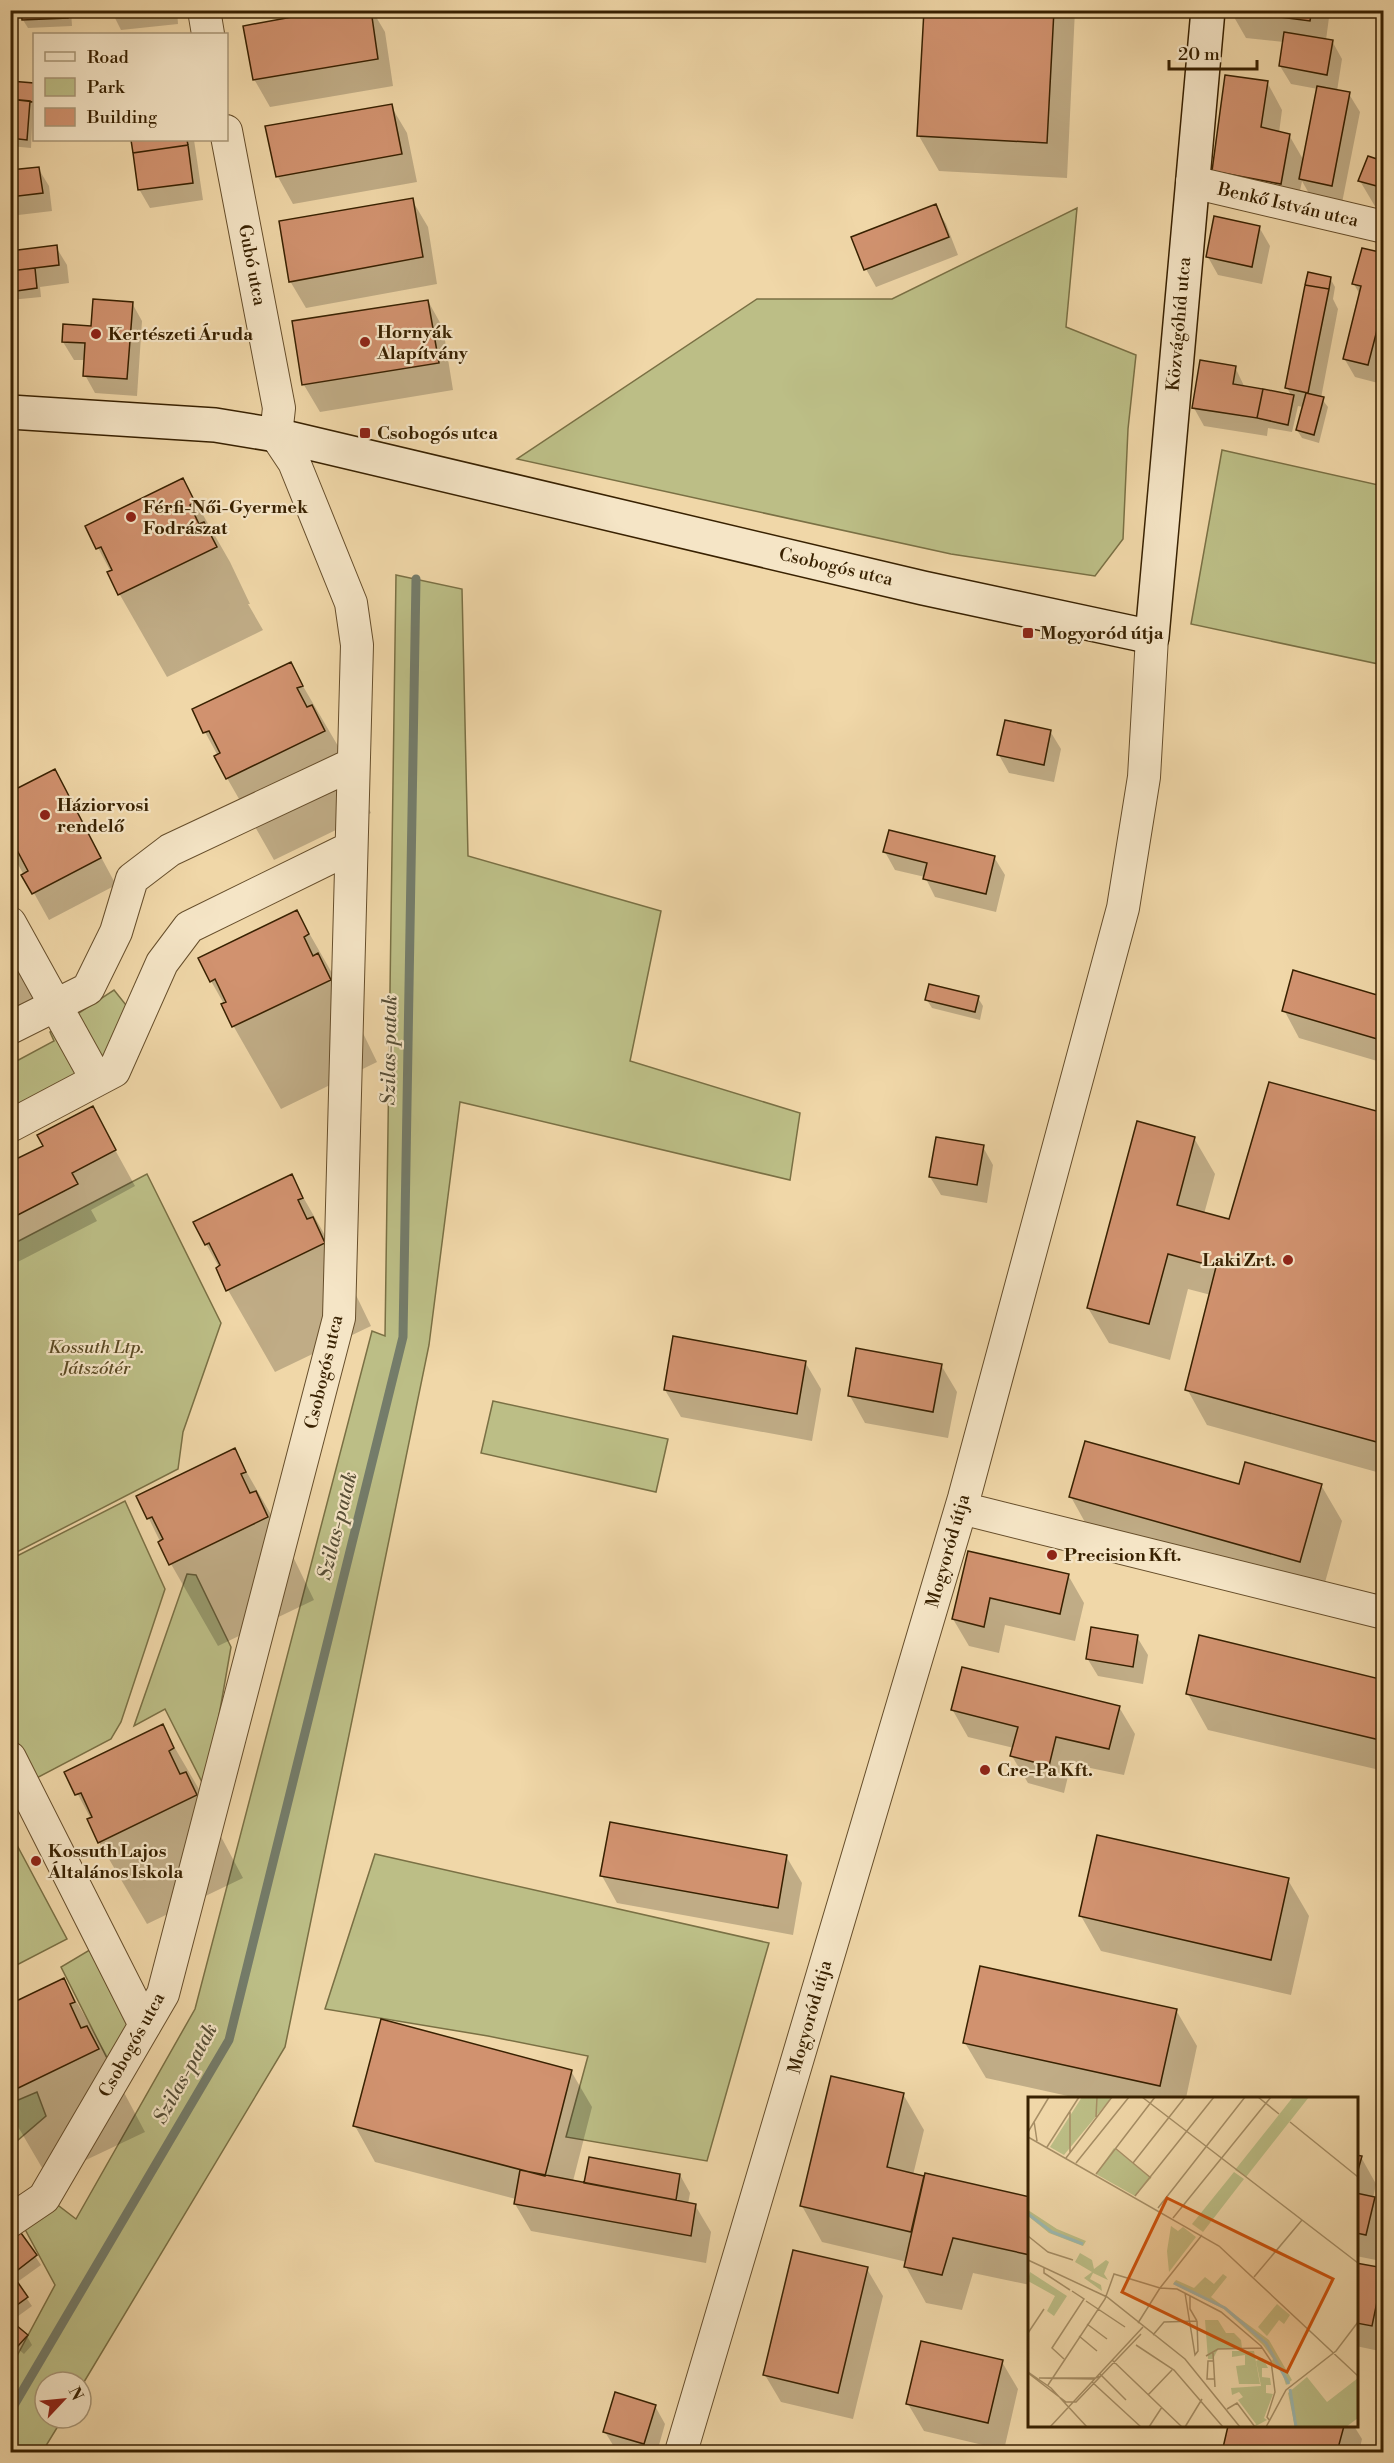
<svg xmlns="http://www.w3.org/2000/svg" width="1394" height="2463" font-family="'Libre Bodoni',serif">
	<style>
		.green { fill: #bcbe86; stroke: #7a7044; stroke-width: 1.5 }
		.shadow { fill: #0003 }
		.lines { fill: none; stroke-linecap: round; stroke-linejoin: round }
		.stream { stroke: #747c6a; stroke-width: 9 }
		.building { fill: #d1926f; stroke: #382101; stroke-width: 1.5 }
		.street-casing { stroke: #664e2b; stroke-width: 34 }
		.secondary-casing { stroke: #382101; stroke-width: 36 }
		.street { stroke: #f5e5c6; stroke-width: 32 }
		.secondary { stroke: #f5e5c6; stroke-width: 33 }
		.poi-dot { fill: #8f2418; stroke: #f5e5c6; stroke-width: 2 }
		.labels { text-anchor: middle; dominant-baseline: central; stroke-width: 4.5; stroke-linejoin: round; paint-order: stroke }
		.street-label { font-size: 18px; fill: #382101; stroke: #f5e5c6 }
		.poi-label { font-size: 18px; font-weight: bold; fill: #382101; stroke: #f5e5c6; text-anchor: start }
		.park-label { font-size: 18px; font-style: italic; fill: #594822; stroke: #f5e5c6 }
		.water-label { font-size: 20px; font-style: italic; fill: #564e36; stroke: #f5e5c6 }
		.inset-river { fill: none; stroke: #9cb8b0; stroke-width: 3 }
		.inset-road { fill: none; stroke: #a68e65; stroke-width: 1.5 }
		.view { fill: #ce510a; fill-opacity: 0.15; stroke: #ce510a; stroke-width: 3 }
		.inset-edge { fill: none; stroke: #382101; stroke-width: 3 }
	</style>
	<rect width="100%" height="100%" fill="#f0d7a8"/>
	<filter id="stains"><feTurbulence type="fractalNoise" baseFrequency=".00333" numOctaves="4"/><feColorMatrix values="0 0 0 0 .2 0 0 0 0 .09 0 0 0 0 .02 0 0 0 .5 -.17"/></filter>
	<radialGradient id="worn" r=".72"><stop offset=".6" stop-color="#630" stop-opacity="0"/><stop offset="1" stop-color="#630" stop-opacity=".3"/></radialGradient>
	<path class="green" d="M1077,208L1066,327L1136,355L1128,429L1123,539L1095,576L951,554L517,459L757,299H892Z
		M1222,450L1383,486V665L1191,624Z
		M396,575L462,589L468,856L661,911L630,1061L800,1113L790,1180L460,1102L429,1345L285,2047L81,2387V2382H45V2418H63L44,2449L41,2452H11V2367L55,2285L20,2220L51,2200L76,2219L195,2009L372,1331L385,1336Z
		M114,990L130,1010L112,1051L77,1074L80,1084L11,1118V1064L54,1041L50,1032Z
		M147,1174L221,1323L183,1432L178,1469L11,1555V1245Z
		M493,1401L668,1439L656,1492L481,1453Z
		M125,1501L165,1589L121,1722L111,1739L29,1782L11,1746V1559Z
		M187,1574L196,1575L231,1647L206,1790L165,1709L134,1726Z
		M10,1832L67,1939L11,1968H10Z
		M375,1854L769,1943L707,2161L566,2137L588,2056L488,2036L325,2009Z
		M103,1942L143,2021L112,2068L61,1967Z
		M37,2092L46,2116L11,2146V2103Z"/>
	<path class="shadow" d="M23,10H71L72,26L28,28L23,20Z
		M111,10H177L178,24L121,30Z
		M291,10H372L385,32L393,86L270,107L254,79L295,18Z
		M925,10H1075L1067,178L939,171L919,136Z
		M1230,10H1330L1326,40L1332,41L1342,59L1337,91L1349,94L1360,112L1342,203L1311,197L1302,181L1296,210L1213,171L1267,82L1282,110L1279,133L1289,135L1304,161L1318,89L1291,84L1280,66L1284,42L1246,38Z
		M10,82L34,84L31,148L10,146Z
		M391,106L407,133L417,182L293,204L278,177Z
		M132,140H194L203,200L150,208L139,189Z
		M1384,155V210L1376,208L1360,181L1381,162Z
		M38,168L49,186L52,211L10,216V172Z
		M412,200L428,227L437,284L306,308L290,281Z
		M935,206L946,224L958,255L876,287L866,269Z
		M1259,227L1270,246L1262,284L1218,275L1208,257Z
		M56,247L67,265L69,283L40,287L41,297L10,300V252Z
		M1384,255V360L1378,383L1355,377L1344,358L1360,295L1354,284Z
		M1330,278L1335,287L1333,299L1338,309L1321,398L1328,407L1319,443L1302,438L1297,430L1303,407L1298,406L1292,432L1268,428L1267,436L1204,426L1194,408L1235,367L1245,388L1292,396L1287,388Z
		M428,301L443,328L453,390L320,412L304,385Z
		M132,303L142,321L137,396L95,393L85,375L86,360H74L63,342L93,327Z
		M183,480L230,562L250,604H248L263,630L167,677L120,595L109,573L111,572L87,527Z
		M290,664L338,746L371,813L274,860L227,778L218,756L205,732Z
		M10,710L11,711V765H10Z
		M1050,731L1061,749L1054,782L1009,773L999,755Z
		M55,771L116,885L49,920L10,850V794Z
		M885,852L994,857L1005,875L996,912L935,897L925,877L895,870Z
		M297,912L344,994L377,1062L281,1109L234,1027L223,1005L224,1004L211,981Z
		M10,938L45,1002L10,1032Z
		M978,998L983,1006L980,1020L932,1008L927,1000Z
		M1384,998V1063L1299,1038L1284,1010Z
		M92,1108L135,1186L91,1210L97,1221L10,1266V1164L45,1146Z
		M1384,1115V1474L1207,1425L1187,1389L1211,1295L1188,1289L1170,1360L1109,1343L1088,1308L1194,1138L1215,1174L1204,1214L1230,1221Z
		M983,1147L993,1165L987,1203L941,1195L930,1177Z
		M291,1176L338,1258L371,1326L275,1372L228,1290L218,1268L219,1267L206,1244Z
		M805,1362L821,1389L812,1441L681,1417L665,1390Z
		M941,1365L957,1392L948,1438L865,1423L850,1396Z
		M234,1450L281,1532L314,1600L218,1646L171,1564L138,1496Z
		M1321,1485L1342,1521L1321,1597L1091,1533L1071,1497L1240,1486Z
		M969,1552L1068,1575L1084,1603L1075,1641L1005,1625L999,1653L969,1646L953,1619Z
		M1137,1637L1148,1655L1143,1684L1098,1676L1087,1658Z
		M1384,1682V1771L1208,1730L1188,1694Z
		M1119,1707L1135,1734L1124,1775L1071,1764L1064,1793L1028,1783L1012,1756L1014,1748L968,1737L952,1709Z
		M162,1726L210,1808L218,1831L243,1878L147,1924L99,1842L89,1820L91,1819L66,1772Z
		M786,1856L802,1883L793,1935L617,1903L602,1876Z
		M1288,1880L1309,1916L1291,1995L1101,1951L1081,1916Z
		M64,1980L111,2062L120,2085L145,2132L48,2178L10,2113V2005Z
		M1176,2010L1197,2046L1186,2098H1077L986,2078L965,2043Z
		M571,2071L592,2107L573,2181L585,2184L680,2175L690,2193L688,2204L695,2205L711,2232L706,2263L531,2231L515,2204L516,2199L375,2162L355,2126Z
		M903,2094L924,2130L913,2175L1030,2198V2285L973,2273L962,2310L926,2303L906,2267L907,2262L822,2242L802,2206Z
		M1356,2156L1361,2157L1376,2184L1373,2198L1384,2216L1381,2261L1356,2256Z
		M21,2235L41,2265L16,2283L32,2306L10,2322V2243Z
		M1356,2264L1384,2271V2352L1356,2346Z
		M867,2269L883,2296L853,2419L781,2402L765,2375Z
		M10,2322L27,2336L32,2345L24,2354L10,2342Z
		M1002,2362L1018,2389L1004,2450L924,2431L908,2404Z
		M655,2406L665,2424L657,2452H623L616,2450L605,2432Z
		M1230,2426H1354L1362,2439L1359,2452H1223Z"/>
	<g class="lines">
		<path class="stream" d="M10,2412L229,2040L403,1337L416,579"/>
	</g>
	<path class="building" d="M21,10H68V18L22,20Z
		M330,10H371L378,59L253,80L243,26Z
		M924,10H1054L1047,143L917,136Z
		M1228,10H1312L1310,21Z
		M1284,32L1333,40L1327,75L1279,66Z
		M1225,75L1268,81L1261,127L1290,134L1281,184L1212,171Z
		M10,81L34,83V102L10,99Z
		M1317,86L1350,92L1332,186L1299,179Z
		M10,99L30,101L27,140L10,138Z
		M392,104L402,154L276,177L265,126Z
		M1384,114V135L1377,132Z
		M131,140H187L188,145L133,153Z
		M188,145L193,183L138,190L133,153Z
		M1384,150V188L1358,181L1368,156L1380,160Z
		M39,167L43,193L10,197V170Z
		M413,198L423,257L289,282L279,221Z
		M936,204L949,237L864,270L851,237Z
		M1214,216L1260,226L1252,267L1206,257Z
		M57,245L59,265L10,271V251Z
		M1362,248L1384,253V303L1368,365L1343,359L1361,286L1352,284Z
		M35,268L37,288L10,292V271Z
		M1308,272L1331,277L1329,289L1305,285Z
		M1305,285L1329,289L1308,393L1285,388Z
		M93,299L133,302L127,379L83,376L85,343L62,342L63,324L91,326Z
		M428,300L439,363L302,385L292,321Z
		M1384,303V328L1378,327Z
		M1200,360L1236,366L1233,384L1263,389L1257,418L1192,408Z
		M1263,389L1294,395L1288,425L1257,418Z
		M1306,393L1324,397L1314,435L1296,430Z
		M183,478L195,502L190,505L199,524L204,522L217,547L118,595L107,572L112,570L101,547L96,549L85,526Z
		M291,662L303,686L297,688L307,707L312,705L325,731L226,779L214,756L220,753L209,731L203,733L192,709Z
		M1005,720L1051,730L1044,765L997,755Z
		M55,769L101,858L32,894L21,875L28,871L18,852L12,856L10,853V844L13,843L10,837V792Z
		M889,830L995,856L986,894L923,879L927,863L883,852Z
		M297,910L309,934L304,937L313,956L318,953L331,980L232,1027L221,1004L226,1002L215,979L210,982L198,958Z
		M10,937L26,965L10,974Z
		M1293,970L1384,997V1041L1282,1011Z
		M929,984L979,996L975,1012L925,1000Z
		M1269,1082L1384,1113V1444L1185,1390L1216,1267L1168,1254L1149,1324L1087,1308L1137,1121L1195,1137L1177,1205L1229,1219Z
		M93,1106L116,1150L72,1173L78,1184L10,1219V1162L43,1146L37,1135Z
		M936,1137L984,1145L977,1185L929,1177Z
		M292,1174L303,1198L298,1200L307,1219L313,1217L325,1243L226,1291L216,1268L220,1265L209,1243L205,1245L193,1222Z
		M673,1336L806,1361L797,1414L664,1390Z
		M856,1348L942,1364L933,1412L848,1396Z
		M1085,1441L1239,1484L1245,1462L1322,1484L1300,1562L1069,1497Z
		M235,1448L246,1472L241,1474L250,1493L256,1491L268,1517L169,1565L158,1542L163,1539L152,1517L147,1519L136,1496Z
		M968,1551L1069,1574L1060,1614L990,1598L984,1627L952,1619Z
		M1091,1627L1138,1635L1133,1667L1086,1659Z
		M1199,1635L1384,1680V1741L1186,1694Z
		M962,1667L1120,1706L1109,1749L1056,1737L1049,1766L1010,1756L1018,1727L951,1710Z
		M163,1724L174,1748L169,1751L180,1774L186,1772L197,1795L98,1843L87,1819L92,1817L81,1793L75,1795L64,1772Z
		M610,1822L787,1855L778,1908L600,1876Z
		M1097,1835L1289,1878L1271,1960L1079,1916Z
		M980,1966L1177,2009L1160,2086L963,2043Z
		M64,1978L75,2002L70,2004L81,2028L87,2026L99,2049L10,2092V2004Z
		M381,2019L572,2070L545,2176L353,2126Z
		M831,2076L904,2093L887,2167L924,2176L911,2232L800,2206Z
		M1356,2155L1362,2156L1356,2177Z
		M589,2157L680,2174L676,2200L584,2183Z
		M520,2170L696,2204L691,2236L514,2204Z
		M925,2173L1030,2197V2255L953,2238L942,2275L904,2267Z
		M1356,2193L1375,2197L1366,2235L1356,2233Z
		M21,2233L37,2255L10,2276V2241Z
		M793,2250L868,2267L838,2393L763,2375Z
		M1356,2263L1384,2268L1372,2326L1356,2323Z
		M14,2277L28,2297L10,2310V2279Z
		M10,2320L28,2335L18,2346L10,2339Z
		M921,2341L1003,2360L988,2423L906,2404Z
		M615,2392L656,2405L644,2444L603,2432Z
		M1228,2426H1344L1337,2452H1222Z"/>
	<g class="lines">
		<g class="street-casing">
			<path id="street" d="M204,10L208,34
				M1192,182L1384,227
				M10,923L97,1080
				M10,1028L88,989L116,932L132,879L170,850L353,764
				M10,1126L114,1071L162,963L189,927L350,848
				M961,1508L1384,1613
				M10,1758L145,2025
				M10,2221L44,2198L163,1994L339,1318L357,645L351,603L294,462L276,435L279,408L226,131
				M681,2452L964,1498L1123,908L1144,777L1152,637"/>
		</g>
		<g class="secondary-casing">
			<path id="secondary" d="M10,412L215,425L276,435L923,588L1152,637L1208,10"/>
		</g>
		<use href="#street" class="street"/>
		<use href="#secondary" class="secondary"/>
	</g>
	<g class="poi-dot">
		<circle cx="96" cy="334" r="6"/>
		<circle cx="365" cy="342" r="6"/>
		<rect x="359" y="427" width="12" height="12" rx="3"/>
		<circle cx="131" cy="517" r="6"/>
		<rect x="1022" y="627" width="12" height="12" rx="3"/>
		<circle cx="45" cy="815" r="6"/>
		<circle cx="1288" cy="1260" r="6"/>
		<circle cx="1052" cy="1555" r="6"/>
		<circle cx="985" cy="1770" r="6"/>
		<circle cx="36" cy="1861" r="6"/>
	</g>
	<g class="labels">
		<g class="street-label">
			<text transform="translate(1288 205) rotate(13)">Benkő István utca</text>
			<text transform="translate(252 265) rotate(79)">Gubó utca</text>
			<text transform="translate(1179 324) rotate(-85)">Közvágóhíd utca</text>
			<text transform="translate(836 567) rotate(13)">Csobogós utca</text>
			<text transform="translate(324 1372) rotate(-77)">Csobogós utca</text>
			<text transform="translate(948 1551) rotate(-74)">Mogyoród útja</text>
			<text transform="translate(810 2017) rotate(-74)">Mogyoród útja</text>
			<text transform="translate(132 2045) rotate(-61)">Csobogós utca</text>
		</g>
		<g class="poi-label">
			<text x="377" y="332">Hornyák<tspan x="377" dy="21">Alapítvány</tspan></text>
			<text x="108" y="334">Kertészeti Áruda</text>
			<text x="377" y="433">Csobogós utca</text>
			<text x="143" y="507">Férfi-Női-Gyermek<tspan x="143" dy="21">Fodrászat</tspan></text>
			<text x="1040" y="633">Mogyoród útja</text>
			<text x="57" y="805">Háziorvosi<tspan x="57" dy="21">rendelő</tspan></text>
			<text x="1276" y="1260" text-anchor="end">Laki Zrt.</text>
			<text x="1064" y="1555">Precision Kft.</text>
			<text x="997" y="1770">Cre-Pa Kft.</text>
			<text x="48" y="1851">Kossuth Lajos<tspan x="48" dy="21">Általános Iskola</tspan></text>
		</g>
		<g class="park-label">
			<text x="96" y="1347">Kossuth Ltp.<tspan x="96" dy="21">Játszótér</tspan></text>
		</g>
		<g class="water-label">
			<text transform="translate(390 1050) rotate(-89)">Szilas-patak</text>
			<text transform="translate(338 1526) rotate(-76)">Szilas-patak</text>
			<text transform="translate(186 2074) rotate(-61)">Szilas-patak</text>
		</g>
	</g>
	<g transform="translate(1028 2097)">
		<rect width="330" height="330" fill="#f0d7a8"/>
		<path d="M54,0H84L36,58L22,50ZM265,0H281L218,80L207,73ZM86,51L123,81L107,99L68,77ZM206,75L216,82L175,135L164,127ZM0,113L29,132L58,144L55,149L21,136L0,119ZM143,129L150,134L155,130L168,140L141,175L139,154ZM52,156L64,163L66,172L78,163L81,165L76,177L80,183L65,176L62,182L73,188L74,194L56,181L64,175L47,165ZM2,175L39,199L26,219L19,214L27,199L0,184ZM195,177L199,180L183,200L241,243L264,283L258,288L253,272L243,266L245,262L235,248L196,212L145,187L148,183L166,191L177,180L186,187ZM249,207L262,218L256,227L251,223L239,239L230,230ZM177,223H190L198,236H206L213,243L214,251L190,252L185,262H180ZM204,254H226L232,287H211L208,269L217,268V258L204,260ZM235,261L240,271H234V280L242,281L243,288H238V296L245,297L236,321L239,323L226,330L228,327L210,303L215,300L211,295L204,298L203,291L233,289L228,264ZM279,280L299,305L330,281V321L318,330H267L260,296Z" fill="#bcbe86"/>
		<path class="inset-river" d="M0,117L24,135L55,147M146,186L197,211L238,246L261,287M262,292L268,330"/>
		<path class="inset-road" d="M114,0L330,166M230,0L251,17M68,20L69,0M6,24L9,44M262,25L330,80M0,35L21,0M0,40L191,149L330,279M19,50L51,0M87,51L123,81M42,56V15M38,61L84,0M48,66L101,0M105,66L157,0M68,77L127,0M107,99L186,0M130,111L217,0M145,121L243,0M0,139L20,155L45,163M0,163L79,200L157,262L212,330M16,170V176L42,193M226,180L274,123M132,191L149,192L193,215L233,249L243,264L247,295L239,320L242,324M157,196L167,258L170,254L169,224M162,199V212L169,224M58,204L97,230M110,226L132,191L174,138M59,227L79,242M0,236L16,212M125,238L136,225L169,224M51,239L69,254M108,248L146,273L195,330M185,256L187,290M178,259L190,252L234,251M36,262L24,251L56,202L44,194M84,263L154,330M186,264H180L179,282H186M0,275L23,291L59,330M0,276L38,305H48L113,237M72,277L98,303M11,281H67M11,281L65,282L73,279M64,285L113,330M20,288L77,202L86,177L132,191M120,298L144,273M199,312L209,306L227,330M22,330L115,230M121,330L134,310M157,330L174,302M238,330L258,293L308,254L330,225"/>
		<path class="view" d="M139,101L305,182L259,275L94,195Z"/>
		<rect width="330" height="330" class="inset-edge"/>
	</g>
	<rect width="1394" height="2463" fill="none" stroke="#f0d7a8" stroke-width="36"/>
	<rect x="12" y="12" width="1370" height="2439" fill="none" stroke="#382101" stroke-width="3"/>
	<rect x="18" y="18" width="1358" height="2427" fill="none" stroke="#382101" stroke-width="1.5"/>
	<rect x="33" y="33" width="195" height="108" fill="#f5e5c6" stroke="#a99777" stroke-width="1.5"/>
	<rect x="45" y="52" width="30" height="9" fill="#f5e5c6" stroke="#a99777" stroke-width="1.5"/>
	<text x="87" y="63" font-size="18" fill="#382101">Road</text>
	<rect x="45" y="78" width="30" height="18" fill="#bcbe86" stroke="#a99777" stroke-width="1.5"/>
	<text x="87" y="93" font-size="18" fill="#382101">Park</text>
	<rect x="45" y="108" width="30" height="18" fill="#d1926f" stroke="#a99777" stroke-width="1.5"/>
	<text x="87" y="123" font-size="18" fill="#382101">Building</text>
	<g transform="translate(63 2400) rotate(64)"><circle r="28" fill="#f5e5c6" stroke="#a99777" stroke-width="1.5"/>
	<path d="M0-4.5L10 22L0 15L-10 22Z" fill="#8f2418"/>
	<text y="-9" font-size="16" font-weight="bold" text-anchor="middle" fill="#382101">N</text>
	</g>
	<path d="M1169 60v9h88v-9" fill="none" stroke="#382101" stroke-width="3"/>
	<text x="1178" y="60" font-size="18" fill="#382101" stroke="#f5e5c6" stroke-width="4.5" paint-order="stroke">20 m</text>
	<rect width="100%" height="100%" filter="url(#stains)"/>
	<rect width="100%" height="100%" fill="url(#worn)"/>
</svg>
